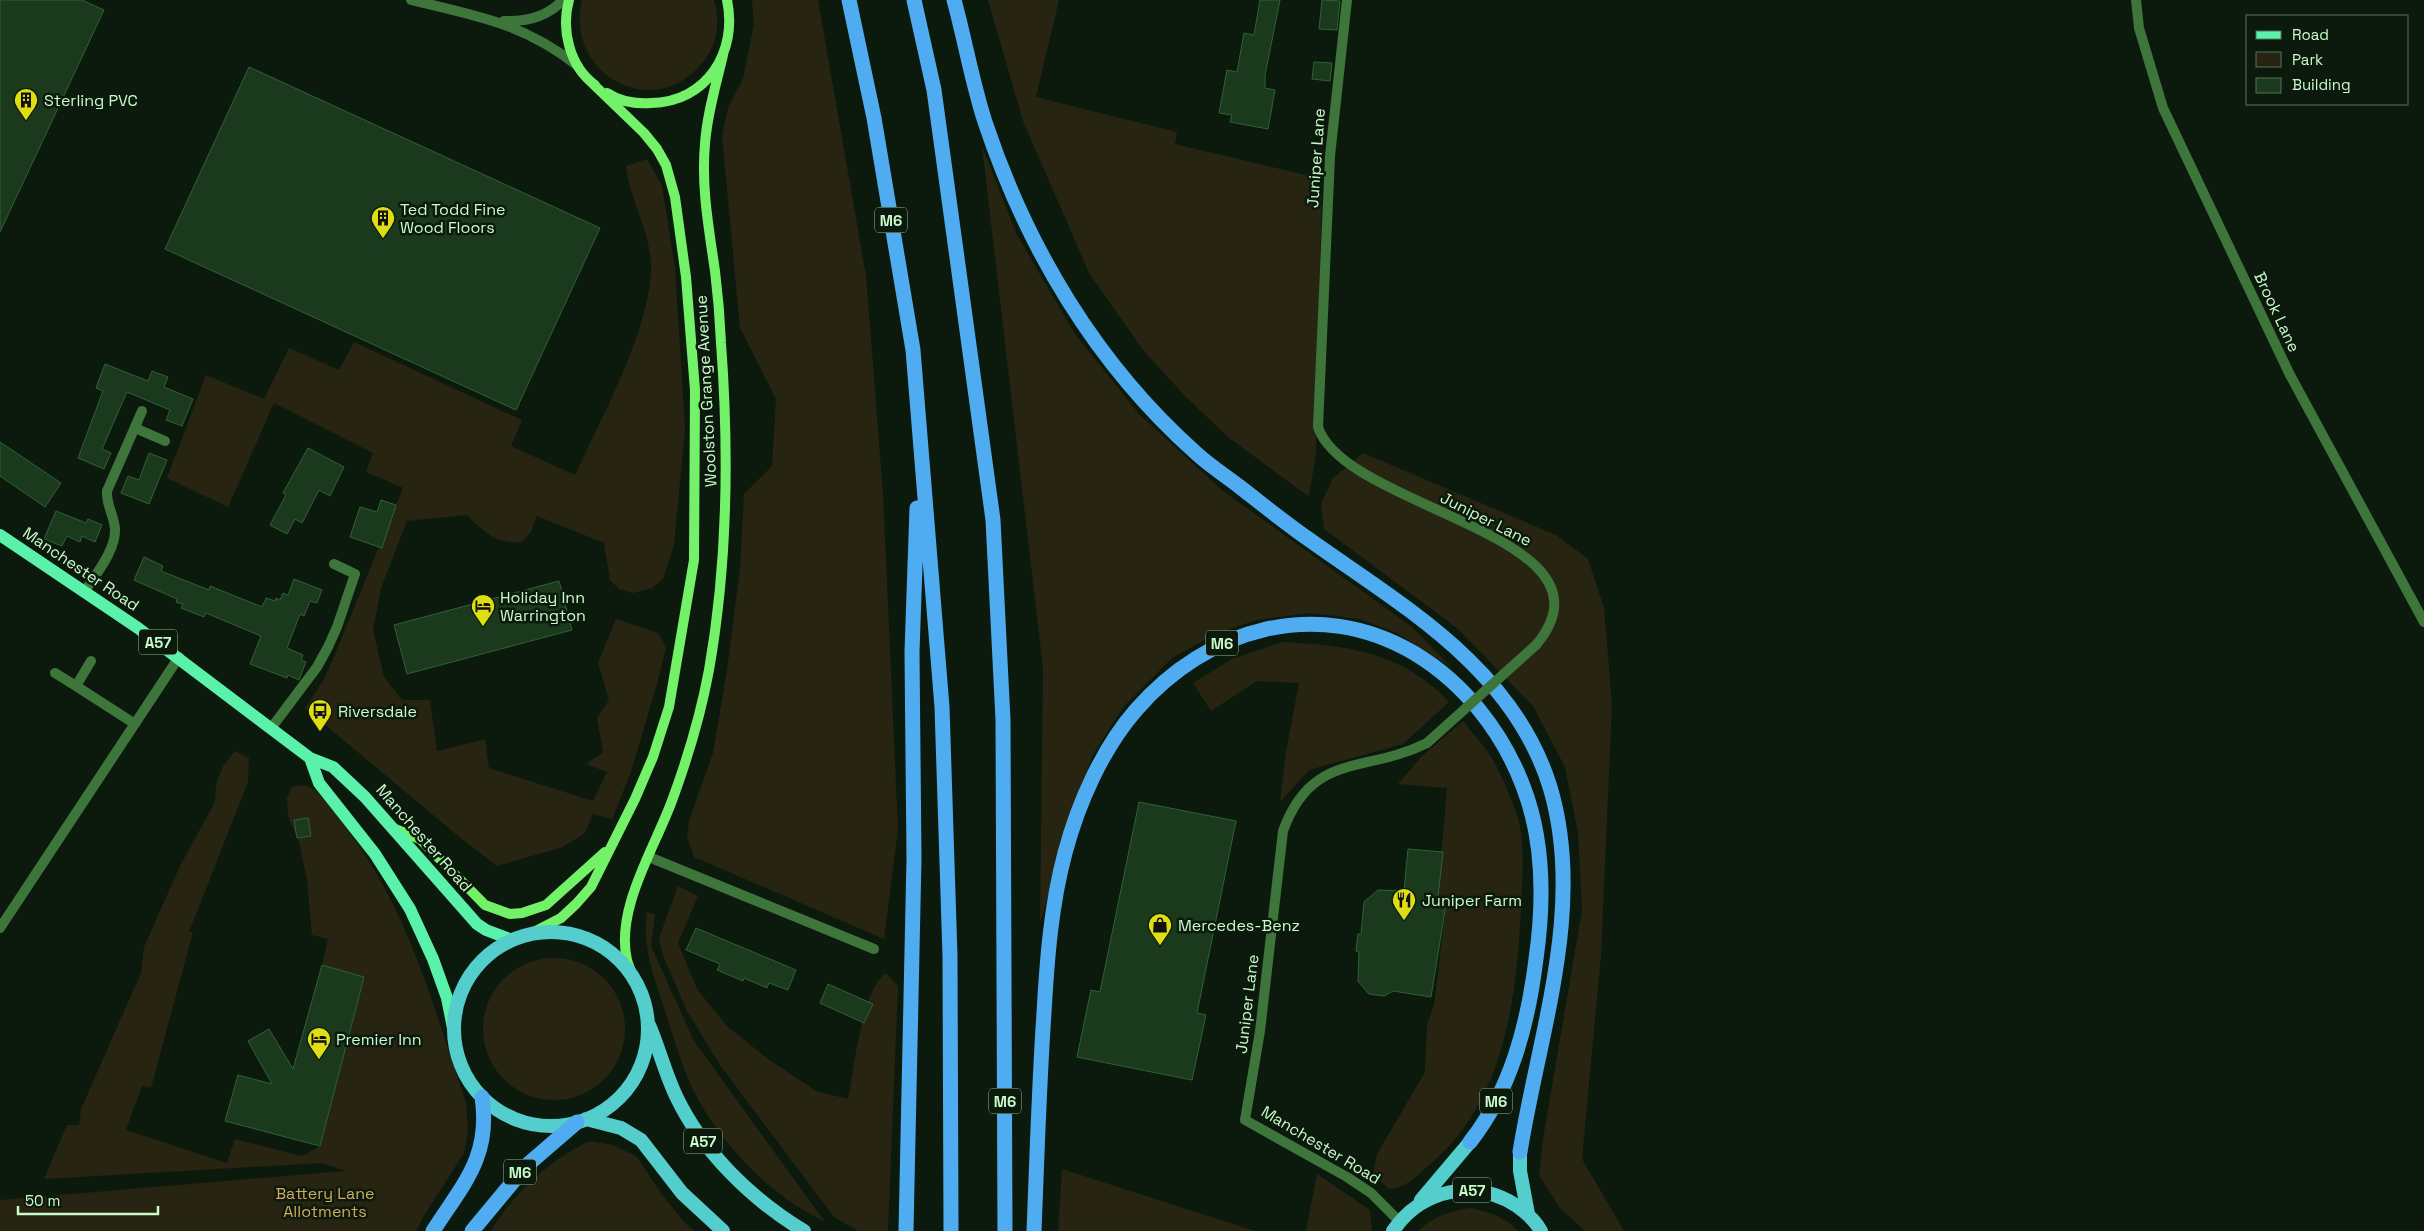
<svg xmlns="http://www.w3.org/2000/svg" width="2424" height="1231" font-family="'Space Grotesk',sans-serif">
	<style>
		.green { fill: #272412 }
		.building { fill: #1a391d; stroke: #2e6333 }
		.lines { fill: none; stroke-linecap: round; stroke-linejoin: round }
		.minor { stroke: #3e753b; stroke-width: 10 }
		.secondary { stroke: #73f269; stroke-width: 10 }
		.primary { stroke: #5af1aa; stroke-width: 12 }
		.trunk { stroke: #54cecd; stroke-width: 14 }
		.motorway { stroke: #4facf0; stroke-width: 15 }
		.minor-bridge { stroke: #3e753b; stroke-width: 10 }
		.labels { text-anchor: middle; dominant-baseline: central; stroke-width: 5; stroke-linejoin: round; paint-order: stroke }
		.shield { fill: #0c1a0d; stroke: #91b891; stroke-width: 1 }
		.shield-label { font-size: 15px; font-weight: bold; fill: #cafbca }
		.poi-label { font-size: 16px; fill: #cafbca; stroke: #0c1a0d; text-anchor: start }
		.street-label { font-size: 16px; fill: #cafbca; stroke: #0c1a0d }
		.park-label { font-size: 16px; fill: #d3aa5d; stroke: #0c1a0d }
	</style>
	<rect width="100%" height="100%" fill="#0c1a0d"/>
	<path class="green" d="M582,0H714C720,20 718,41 706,58C659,125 564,78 582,0Z
		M752,0H818L866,276L883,493L898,830L884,939L694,857L687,837L689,821L713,753L727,670L740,569L744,494L772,466L776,399L740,328L722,136L728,108L743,79L754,24Z
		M988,0H1059L1036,97L1177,132L1175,144L1322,179L1316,452L1309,497L1228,437L1185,396L1143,350L1089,273L1023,121Z
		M982,146L1017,235L1075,334L1139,414L1223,491L1411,626L1452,668L1397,633L1360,619L1309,613L1257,620L1217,633L1172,658L1125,705L1092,756L1040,923L1043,668Z
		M647,159L662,186L675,268L685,429L674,545L663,579L652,588L633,593L619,589L610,580L604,543L537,516L531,532L522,542C495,544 486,532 466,515L407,521L381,588L373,630L384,677L402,700H430L437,751L485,739L489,768L593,801L607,772L586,764L603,752L597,718L609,700L598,663L616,619L658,633L666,648L657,684L631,772L612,819L593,814L585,833L563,847L497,866L457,835L305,708L323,681L336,652L403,488L366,472L373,453L274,403L228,507L167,478L206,375L264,399L289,348L339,370L354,342L522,420L511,446L575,475C601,419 647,335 651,273C653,235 630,202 626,166Z
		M1363,453L1556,535L1588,559L1604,608L1612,704L1601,955L1582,1159L1624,1231H1585L1560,1208L1539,1175L1543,1139L1582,910L1578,833L1565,767L1533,706L1457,628L1324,529L1321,504L1333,478Z
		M1282,642C1346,645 1403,652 1449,702L1403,744L1309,770L1280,802L1286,752L1299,683L1257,681L1211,711L1193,683L1232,659Z
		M1463,721C1472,733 1485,746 1493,760C1502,776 1511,798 1517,815C1526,843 1522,880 1521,909C1516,1003 1504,1104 1427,1167C1415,1178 1405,1188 1389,1189L1373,1173L1377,1154L1425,1072L1427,1025L1434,1005L1446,905H1437L1447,788L1398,784L1422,756Z
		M235,751L249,758L248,782L189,932H193L151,1088L142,1086L126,1130L227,1163L235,1139L302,1156L320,1146L364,977L322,965L328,939L312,935L307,880L299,842L288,816L287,798L292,787C315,780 325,801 338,817C408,905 431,1000 466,1103L468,1131L464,1153L425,1214L416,1231H0V1200L345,1171L322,1163L44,1179L67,1125H79L81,1109L141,973L144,947L180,866L215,802L216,785L223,766Z
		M678,886L698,896L678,943L697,989L727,1026L768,1059L816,1091L848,1099C854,1070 862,988 886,973L898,986L888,1231H858L834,1217L720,1065L687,1011L663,956L659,938Z
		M647,912L655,915L651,946L694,1041L825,1222C813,1215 800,1209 789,1201C749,1172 711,1129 691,1085C679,1059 672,1032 663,1005C653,974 642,946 647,912Z
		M483 1029a71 71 0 1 1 142 0a71 71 0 1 1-142 0Z
		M590,1141L613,1145L637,1157L662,1195L686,1224L695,1231H491C513,1194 550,1159 590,1141Z
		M1062,1169L1255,1231H1058Z
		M1317,1174L1370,1210L1372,1231H1306Z
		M1471,1208C1489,1212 1505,1217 1518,1231H1418C1435,1216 1449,1211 1471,1208Z"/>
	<path class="building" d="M0,0H82L104,10L0,232Z
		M1260,0H1280L1265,75V88L1275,90L1268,129L1230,122L1232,115L1219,113L1227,70L1237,72L1244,33L1254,35Z
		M1322,0L1340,1L1337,30L1319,29Z
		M1314,62L1332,63L1330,81L1312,79Z
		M249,67L600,228L516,410L165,249Z
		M105,364L148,381L152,371L168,377L164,387L193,399L182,426L166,420L170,410L127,392L102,449L111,453L104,469L78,458L103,391L96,388Z
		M0,442L61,483L45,507L0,476Z
		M308,448L344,467L330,496L319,490L302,523L295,519L287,534L270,525L286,495L283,493Z
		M149,453L167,460L149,504L121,493L128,476L139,480Z
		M381,500L396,505L382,548L350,537L360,507L377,512Z
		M56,511L86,523L88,519L102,525L95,542L82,536L80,542L67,536L62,546L44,539Z
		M144,557L163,566L161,571L209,590L210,586L262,607L266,598L275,601L276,598L280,600L283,593L288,595L294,579L322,590L317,603L310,601L304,616L300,614L287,648L303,655L301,660L306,662L299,680L288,675L287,678L250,664L261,636L206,613L204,617L181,608L183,604L176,602L177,599L134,580Z
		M559,581L572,630L407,674L394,625Z
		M1139,802L1236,821L1197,1013L1206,1015L1192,1080L1077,1057L1091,990L1100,992Z
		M308,818L311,836L297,838L294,820Z
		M1408,849L1443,852L1437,905L1446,904L1431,997L1393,991L1384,996L1369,994L1358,981L1359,952L1356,951L1358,934H1361L1364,902L1378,890L1404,891Z
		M696,928L796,970L788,990L769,983L767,988L744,978L743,981L717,970L720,964L686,950Z
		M322,965L364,977L320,1146L225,1121L238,1075L272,1084L248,1041L269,1029L293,1069Z
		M828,984L873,1004L864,1023L820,1003Z"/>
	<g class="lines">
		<path class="minor" d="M411,0C477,16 523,23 578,66
			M1347,0L1330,156L1318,427C1345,510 1628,535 1536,645
			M2136,0L2139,28L2163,108L2290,375L2424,622
			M504,21C526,22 547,17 563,0
			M135,428L165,441
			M85,591C96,574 116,550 115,529C114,515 106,505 107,491L142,411
			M55,673L76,686L91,661
			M76,686L135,724
			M272,727L317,667L328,647L337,627L355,574L334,564
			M649,857L874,949
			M0,928L179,657
			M1399,1221L1371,1193L1347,1177L1245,1120L1260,1031L1283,831C1312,751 1365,774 1427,743"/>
		<path class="secondary" d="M569,0C561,29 569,66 595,85
			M607,93C619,101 636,104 651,103C707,102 738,52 727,0
			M395,829L420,839L485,905L510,914L522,913L546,905L605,852
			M530,934L561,918L576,904L591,887L635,799L653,757L669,707L694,560L695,390L686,277L675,197L666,165L657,149L644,133L590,81
			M636,983C633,975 629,968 627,960C615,908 656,846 673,798C688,757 701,713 709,670C728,562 729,451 721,343C720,319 718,295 715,271C709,229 701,187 705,144C707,114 716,85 723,55"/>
		<path class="primary" d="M0,535L138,628L310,758L333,767L365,797L477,924L486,930L512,940
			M310,758L319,783L375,854L410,909L433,959L447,998L454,1033"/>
		<path class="trunk" d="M454 1029a97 97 0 1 1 194 0a97 97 0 1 1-194 0Z
			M649,1025C659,1048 665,1073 676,1096C702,1151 752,1200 804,1231
			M586,1119L621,1128L641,1140L682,1193L723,1231
			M1520,1152V1171L1528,1214
			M1421,1200L1470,1142
			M1393,1231C1421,1189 1475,1178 1517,1206C1527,1213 1535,1220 1541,1231"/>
		<path class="motorway" d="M849,0L874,118L913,350L942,707L950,956L951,1231
			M914,0L934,90L993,520L1003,720L1005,1231
			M954,0C965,40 972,82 985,122C1027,248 1096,364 1196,453C1210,466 1226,476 1240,487C1262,504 1284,522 1307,538C1402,606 1513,667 1550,787C1586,907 1539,1033 1520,1152
			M433,1231C463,1184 491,1157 482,1097
			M472,1231L526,1166L577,1122
			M906,1231L914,858L912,652L917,508
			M1034,1231C1037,1158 1039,1086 1044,1013C1047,960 1051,905 1065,853C1078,804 1102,749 1136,710C1207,628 1317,596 1414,653C1464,683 1502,731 1523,786C1544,840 1544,903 1536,959C1528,1024 1511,1090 1470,1142"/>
		<path class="minor-bridge" d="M1427,743L1536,645"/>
	</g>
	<defs>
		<g id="building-pin" transform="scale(1.25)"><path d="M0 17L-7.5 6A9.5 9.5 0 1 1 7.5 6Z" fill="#dede13" stroke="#0c1a0d"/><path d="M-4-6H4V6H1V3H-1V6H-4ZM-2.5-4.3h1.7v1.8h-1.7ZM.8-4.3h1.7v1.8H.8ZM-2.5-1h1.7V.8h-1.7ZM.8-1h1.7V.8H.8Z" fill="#111"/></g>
		<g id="hotel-pin" transform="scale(1.25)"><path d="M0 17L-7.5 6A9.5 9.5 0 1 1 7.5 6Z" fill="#dede13" stroke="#0c1a0d"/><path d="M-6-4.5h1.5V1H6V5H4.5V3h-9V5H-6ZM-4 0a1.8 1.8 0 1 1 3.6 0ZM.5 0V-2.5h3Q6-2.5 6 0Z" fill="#111"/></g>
		<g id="bus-pin" transform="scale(1.25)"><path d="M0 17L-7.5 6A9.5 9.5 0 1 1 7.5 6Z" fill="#dede13" stroke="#0c1a0d"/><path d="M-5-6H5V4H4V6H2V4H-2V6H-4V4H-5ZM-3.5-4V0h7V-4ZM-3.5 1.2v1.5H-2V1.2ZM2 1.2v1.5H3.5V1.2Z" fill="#111"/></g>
		<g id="restaurant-pin" transform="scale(1.25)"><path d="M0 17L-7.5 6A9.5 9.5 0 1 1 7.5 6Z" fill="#dede13" stroke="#0c1a0d"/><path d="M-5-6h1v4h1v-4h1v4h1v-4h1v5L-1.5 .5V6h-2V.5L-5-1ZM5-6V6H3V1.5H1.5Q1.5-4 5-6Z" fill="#111"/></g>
		<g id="shop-pin" transform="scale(1.25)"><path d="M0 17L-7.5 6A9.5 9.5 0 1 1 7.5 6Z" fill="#dede13" stroke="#0c1a0d"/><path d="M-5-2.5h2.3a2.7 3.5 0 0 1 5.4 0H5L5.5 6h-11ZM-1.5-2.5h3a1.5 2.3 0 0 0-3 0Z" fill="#111"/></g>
	</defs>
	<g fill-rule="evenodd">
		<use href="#building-pin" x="26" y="100"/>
		<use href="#building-pin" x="383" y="218"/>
		<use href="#hotel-pin" x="483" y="606"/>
		<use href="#bus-pin" x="320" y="711"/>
		<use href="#restaurant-pin" x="1404" y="900"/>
		<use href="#shop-pin" x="1160" y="925"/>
		<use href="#hotel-pin" x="319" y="1039"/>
	</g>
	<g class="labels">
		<g class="shield">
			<rect x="875" y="207.5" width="32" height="25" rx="4"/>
			<rect x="139" y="629.5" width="38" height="25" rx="4"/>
			<rect x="1206" y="630.5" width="32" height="25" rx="4"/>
			<rect x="989" y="1088.5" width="32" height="25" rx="4"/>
			<rect x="1480" y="1088.5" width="32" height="25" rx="4"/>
			<rect x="684" y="1128.5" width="38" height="25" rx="4"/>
			<rect x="504" y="1159.5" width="32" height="25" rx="4"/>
			<rect x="1453" y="1177.5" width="38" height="25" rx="4"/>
		</g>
		<g class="shield-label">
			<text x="891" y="220">M6</text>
			<text x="158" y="642">A57</text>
			<text x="1222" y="643">M6</text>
			<text x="1005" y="1101">M6</text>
			<text x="1496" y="1101">M6</text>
			<text x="703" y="1141">A57</text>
			<text x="520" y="1172">M6</text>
			<text x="1472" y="1190">A57</text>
		</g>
		<g class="poi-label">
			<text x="44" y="100">Sterling PVC</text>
			<text x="400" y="209">Ted Todd Fine<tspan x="400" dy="18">Wood Floors</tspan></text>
			<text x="500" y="597">Holiday Inn<tspan x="500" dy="18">Warrington</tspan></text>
			<text x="338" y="711">Riversdale</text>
			<text x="1422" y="900">Juniper Farm</text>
			<text x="1178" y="925">Mercedes-Benz</text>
			<text x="336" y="1039">Premier Inn</text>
		</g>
		<g class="street-label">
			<text transform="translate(1316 158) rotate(-86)">Juniper Lane</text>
			<text transform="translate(2277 312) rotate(65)">Brook Lane</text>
			<text transform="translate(706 391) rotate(-93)">Woolston Grange Avenue</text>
			<text transform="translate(1486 519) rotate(27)">Juniper Lane</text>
			<text transform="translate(81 569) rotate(34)">Manchester Road</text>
			<text transform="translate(424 838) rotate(49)">Manchester Road</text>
			<text transform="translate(1247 1004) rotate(-83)">Juniper Lane</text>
			<text transform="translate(1321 1145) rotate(31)">Manchester Road</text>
		</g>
		<g class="park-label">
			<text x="325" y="1193">Battery Lane<tspan x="325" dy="18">Allotments</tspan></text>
		</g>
	</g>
	<rect x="2246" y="15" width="162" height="90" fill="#0c1a0d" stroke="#587459"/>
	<rect x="2256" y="31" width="25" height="8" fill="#5af1aa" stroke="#587459"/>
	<text x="2292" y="40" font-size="15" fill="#cafbca">Road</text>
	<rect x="2256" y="52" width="25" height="15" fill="#272412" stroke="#587459"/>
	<text x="2292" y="65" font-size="15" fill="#cafbca">Park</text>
	<rect x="2256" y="78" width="25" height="15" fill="#1a391d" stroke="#587459"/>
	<text x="2292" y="90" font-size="15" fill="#cafbca">Building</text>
	<path d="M18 1206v8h140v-8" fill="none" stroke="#cafbca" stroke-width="2.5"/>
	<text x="25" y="1206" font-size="15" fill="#cafbca" stroke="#0c1a0d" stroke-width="4" paint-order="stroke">50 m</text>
</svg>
